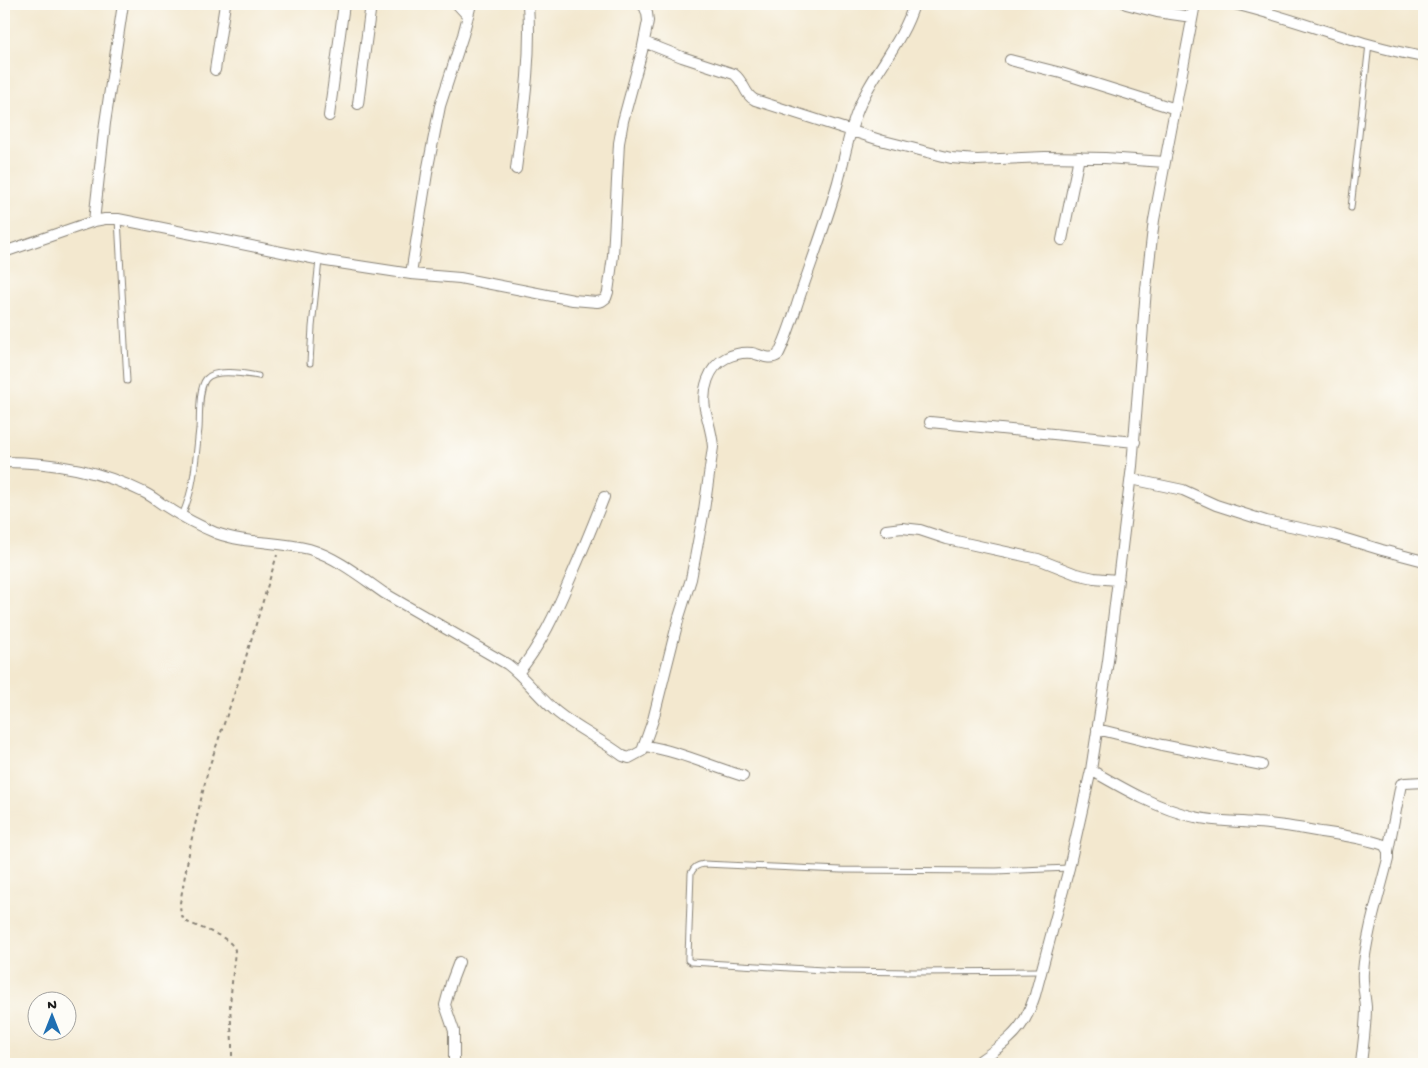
<svg xmlns="http://www.w3.org/2000/svg" width="1428" height="1068" font-family="'Gochi Hand',sans-serif">
	<style>
		.lines { fill: none; stroke-linecap: round; stroke-linejoin: round }
		.lane-casing { stroke: #888276; stroke-width: 7 }
		.street-casing { stroke: #888276; stroke-width: 12 }
		.path { stroke: #888276; stroke-width: 2; stroke-dasharray: 4 4; stroke-linecap: butt }
		.lane { stroke: #fff; stroke-width: 5 }
		.street { stroke: #fff; stroke-width: 10 }
	</style>
	<rect width="100%" height="100%" fill="#fdfcf7"/>
	<filter id="ink" filterUnits="userSpaceOnUse"><feTurbulence type="fractalNoise" baseFrequency=".02" numOctaves="2"/><feDisplacementMap in="SourceGraphic" scale="10" xChannelSelector="R" yChannelSelector="G"/><feConvolveMatrix kernelMatrix="1 2 1 2 8 2 1 2 1" color-interpolation-filters="sRGB"/></filter>
	<filter id="wash" filterUnits="userSpaceOnUse"><feTurbulence type="fractalNoise" baseFrequency=".0096" numOctaves="4" result="noise"/><feDisplacementMap in="SourceGraphic" scale="20" xChannelSelector="R" yChannelSelector="G"/><feGaussianBlur stdDeviation="1.12" result="paint"/><feColorMatrix in="noise" values="0 0 0 0 0 0 0 0 0 0 0 0 0 0 0 0 0 1.4 0 .05"/><feComposite in="paint" operator="in"/></filter>
	<g filter="url(#wash)">
		<rect width="100%" height="100%" fill="#f3e8cf"/>
	</g>
	<g filter="url(#ink)">
		<g class="lines">
			<g class="lane-casing">
				<path id="lane" d="M1351,208L1369,44
					M118,219L127,381
					M310,363L312,327L319,260
					M182,516C187,504 191,492 193,479C196,462 197,446 199,429C200,417 198,389 206,379C215,368 246,374 258,376
					M1041,971L913,972L840,971L691,962L688,960V957L691,873C694,867 697,865 704,864L841,870L996,871L1069,868"/>
			</g>
			<g class="street-casing">
				<path id="street" d="M457,4L468,16
					M1126,4L1157,12L1192,17
					M1234,4C1298,19 1359,46 1424,57
					M644,42L682,57L734,74C745,82 744,95 755,100L880,140L951,158L977,160L1045,157L1105,158L1165,162
					M1010,60L1061,73L1176,109
					M215,70L225,4
					M358,104L371,4
					M329,116L344,4
					M516,169C523,114 532,59 528,4
					M94,221L105,123L123,4
					M1062,240L1079,157
					M4,252L94,221L105,219H118L326,261L411,274L460,278L573,300L597,302L602,301L606,298L608,292L613,256L619,143L623,121L642,51L648,21L647,13L644,6L641,4
					M411,274L428,167L440,106L463,35L471,4
					M930,422L1135,442
					M4,462C52,462 99,470 143,492C150,495 156,500 162,504C179,515 197,525 216,533C246,544 278,541 309,549C336,557 361,577 384,593L507,664C526,678 539,698 558,713C578,729 602,740 623,756L629,758L642,751L653,720L679,617L691,579L704,510L713,447C712,433 708,422 705,409C702,390 708,367 726,358C734,354 743,352 752,353C761,355 770,361 778,355C789,334 795,309 803,287C815,252 828,217 838,182C844,160 848,137 856,115C870,75 902,45 914,4
					M1131,479L1183,490L1216,505L1266,521L1333,535L1382,550L1424,561
					M886,530L902,528L920,530L947,539L1038,559L1076,574L1094,578L1117,580
					M518,673C541,645 556,612 570,579C582,552 593,525 604,497
					M1097,729L1162,745L1262,765
					M645,746C679,751 710,766 743,776
					M1091,770C1124,789 1158,809 1195,817C1215,822 1236,821 1256,823C1278,824 1299,828 1321,832C1342,835 1364,838 1384,845L1388,851V859C1379,895 1366,935 1363,972C1362,984 1365,995 1366,1007C1366,1026 1363,1045 1361,1064
					M1388,851L1401,784L1405,783L1424,782
					M454,1064V1031L445,1005L451,983L459,962
					M975,1064C995,1050 1018,1036 1028,1013C1031,1007 1033,1001 1035,995L1069,868L1091,770L1108,661L1132,466L1146,289L1154,220L1195,4"/>
			</g>
			<path class="path" d="M232,1064V1043L230,1005L235,950C230,936 199,928 185,921C181,915 180,911 180,903L191,842L208,770L238,683L277,555"/>
			<use href="#lane" class="lane"/>
			<use href="#street" class="street"/>
		</g>
	</g>
	<rect width="1428" height="1068" fill="none" stroke="#fdfcf7" stroke-width="20"/>
	<g transform="translate(52 1016)"><circle r="24" fill="#fdfcf7" stroke="#a3a29f"/>
	<path d="M0-4L9 19L0 12L-9 19Z" fill="#1f6fb2"/>
	<text y="-8" font-size="14" font-weight="bold" text-anchor="middle" fill="#1c1c1c">N</text>
	</g>
</svg>
